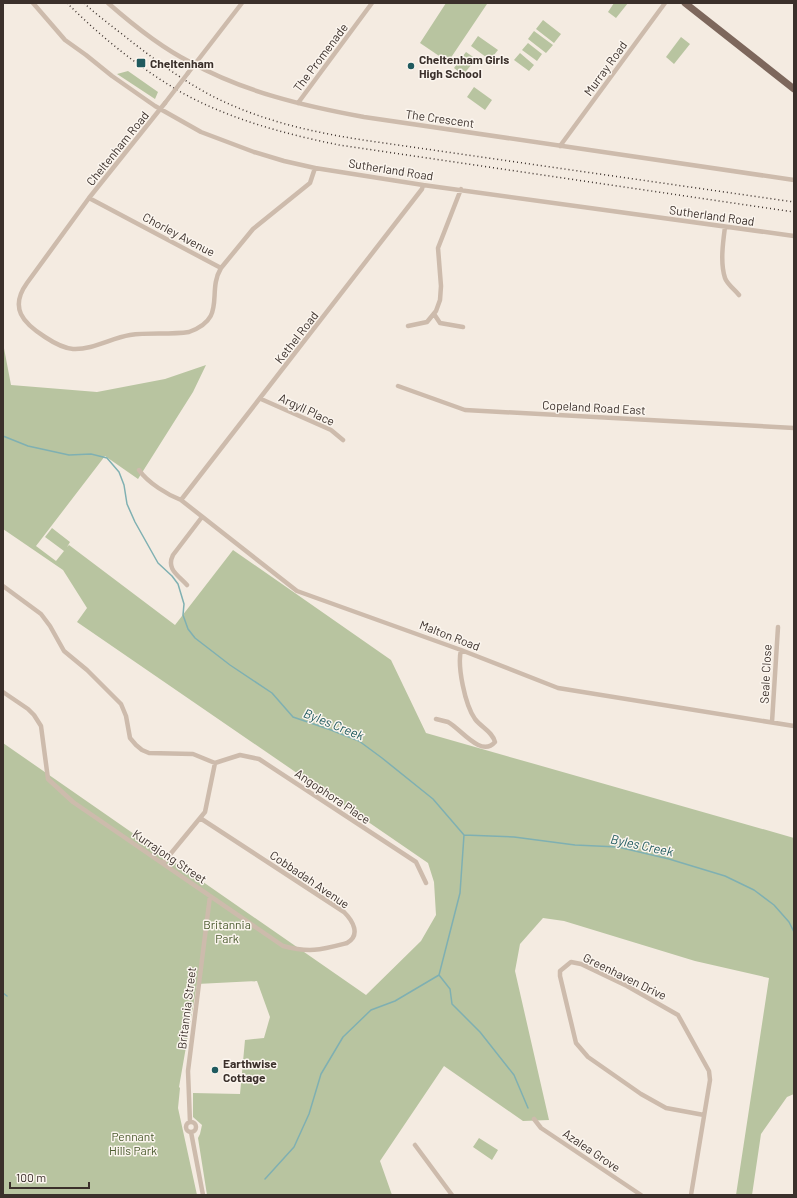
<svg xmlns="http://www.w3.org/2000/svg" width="797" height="1198" font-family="Barlow,sans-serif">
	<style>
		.green { fill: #b8c4a0 }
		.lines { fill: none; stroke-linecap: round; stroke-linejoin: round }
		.stream { stroke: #7fb0b2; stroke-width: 1.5 }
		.street { stroke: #cdbbac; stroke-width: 4.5 }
		.primary { stroke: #7d675c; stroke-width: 7 }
		.rail { stroke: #3b302b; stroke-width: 1.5; stroke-dasharray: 1 3; stroke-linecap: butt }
		.street-bridge { stroke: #cdbbac; stroke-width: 4.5 }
		.poi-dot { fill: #1f5a5e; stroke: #fbf5ee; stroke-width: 1.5 }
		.labels { text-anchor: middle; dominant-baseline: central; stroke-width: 3; stroke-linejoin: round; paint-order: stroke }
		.street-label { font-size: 12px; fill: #3b302b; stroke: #fbf5ee }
		.poi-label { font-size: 12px; font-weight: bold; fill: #3b302b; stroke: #fbf5ee; text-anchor: start }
		.park-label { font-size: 12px; fill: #4a5a2e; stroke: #fbf5ee }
		.water-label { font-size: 13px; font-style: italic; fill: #1f5a5e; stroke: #fbf5ee }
	</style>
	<rect width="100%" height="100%" fill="#f4ebe1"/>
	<path class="green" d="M446,3H485L487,4L448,62L420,43Z
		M614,3H628L616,18L608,12Z
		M543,20L561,34L554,43L536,29Z
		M534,31L553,45L546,53L528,39Z
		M478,36L498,50L490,60L471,46Z
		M681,37L690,44L674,64L666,57Z
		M528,43L542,54L537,61L522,50Z
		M466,52L476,59L463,75L454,68Z
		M520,53L534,65L529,71L514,60Z
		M128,71L158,92L155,99L117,74Z
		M474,87L492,100L485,110L467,97Z
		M3,343L11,385L97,392L165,379L206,365L193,392L138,479L105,456L36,546L56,561L64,551L45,537L52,528L70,542L67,547L69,545L175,625L233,550L391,660L426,733L794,838V1094L787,1097L761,1134L752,1195H736L769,978L695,961L564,921L543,918L520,944L515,971L549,1120L523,1121L444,1066L380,1161L392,1195H207L198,1138L200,1134L202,1125L193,1117V1093L240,1094L245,1040L264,1038L270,1017L257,981L197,984L179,1087L180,1088L178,1108L197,1195H3V743L366,995L421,941L436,915L434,882L428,863L77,622L87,608L63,570L3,529Z
		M479,1138L498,1150L492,1160L473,1147Z"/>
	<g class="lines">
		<path class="stream" d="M3,436L28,446L69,455L91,454L107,458L119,472L124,485L127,504L135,522L158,563L172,576L178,584L184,604L183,615L188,629L195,638L230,665L272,693L293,717L331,730L359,741L382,758L433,799L464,835L514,837L575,845L618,847L669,859L725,876L754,890L774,905L789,922L794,932
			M439,975L450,989L452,1004L480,1032L514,1075L528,1108
			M3,993L7,996
			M265,1179L294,1147L309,1114L321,1074L343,1037L371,1010L395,1001L439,975L460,893L464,835"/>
		<path class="street" d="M33,3L65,40L86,55L112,76L155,106L201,132L254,152L284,161L315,168L423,185L794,236
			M108,3C133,25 160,47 190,62C244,92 304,106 364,117L794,180
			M188,73L242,3
			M165,103L89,198L27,283C9,308 23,323 45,337C54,343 63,348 73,349C93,350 111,338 130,335C149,332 169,335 189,332C228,318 206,293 221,268
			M298,103L372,3
			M560,146L665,3
			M89,198L221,268L253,229L310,183L315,168
			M725,227C723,242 720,263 725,278C727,284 735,290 739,295
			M434,314L440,323L463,327
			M408,326L427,322L436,311L440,300L441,286L438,248L461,189
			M398,386L465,410L794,428
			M261,399L331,430L343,440
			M139,470C148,483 168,495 181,500L297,591L461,650L558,688L794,726
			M181,500L422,189L423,185
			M187,585C178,575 166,569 173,555L202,517
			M3,586L41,614L50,626L64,651L87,670L121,704L126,716L130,738L136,745L142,750L149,753L193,754L215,763L205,812L163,863
			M3,692L28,709L34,715L41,726L48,779L73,802L283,946C310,953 320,950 347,943C361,935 353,921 344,912L200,818
			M436,719C440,720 444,721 448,722C461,729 481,758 495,742C492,731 482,728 475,719C465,705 457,666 461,650
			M772,722L778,627
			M215,763L240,755L259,759L416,862L426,883
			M534,1119L541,1128L641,1195
			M186 1127a5 5 0 1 1 10 0a5 5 0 1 1-10 0Z
			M190,1122L188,1071L210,896
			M191,1132L203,1195
			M415,1145L452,1195
			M691,1195L710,1080L709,1071L678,1015L627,986L581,964L571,962L560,971V976L576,1043L588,1057L641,1094L666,1108L704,1115"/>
		<path class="primary" d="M685,3L794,89"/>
		<path class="rail" d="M67,3C100,36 138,67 179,91C228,119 285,134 339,145L794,212
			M84,3C99,17 116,29 132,42C162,65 194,89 229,104C274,124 322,134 370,141L794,202"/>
		<path class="street-bridge" d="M165,103L188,73"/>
	</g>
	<g class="poi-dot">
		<rect x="136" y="58" width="10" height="10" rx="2"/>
		<circle cx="411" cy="66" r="4"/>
		<circle cx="215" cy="1070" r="4"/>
	</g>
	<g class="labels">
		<g class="street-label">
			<text transform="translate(320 57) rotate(-53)">The Promenade</text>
			<text transform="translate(605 68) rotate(-54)">Murray Road</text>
			<text transform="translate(440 118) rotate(8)">The Crescent</text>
			<text transform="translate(117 148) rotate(-51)">Cheltenham Road</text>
			<text transform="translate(391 169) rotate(9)">Sutherland Road</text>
			<text transform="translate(712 215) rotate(8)">Sutherland Road</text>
			<text transform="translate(179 234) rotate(28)">Chorley Avenue</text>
			<text transform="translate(296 337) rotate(-52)">Kethel Road</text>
			<text transform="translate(594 407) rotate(3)">Copeland Road East</text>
			<text transform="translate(307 409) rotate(25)">Argyll Place</text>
			<text transform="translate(450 635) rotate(21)">Malton Road</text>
			<text transform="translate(765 674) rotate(-87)">Seale Close</text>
			<text transform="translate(333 796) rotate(34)">Angophora Place</text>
			<text transform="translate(170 856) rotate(34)">Kurrajong Street</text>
			<text transform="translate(310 879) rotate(34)">Cobbadah Avenue</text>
			<text transform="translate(625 976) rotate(26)">Greenhaven Drive</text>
			<text transform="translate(186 1008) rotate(-83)">Britannia Street</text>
			<text transform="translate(592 1150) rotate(34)">Azalea Grove</text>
		</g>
		<g class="poi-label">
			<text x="419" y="59">Cheltenham Girls<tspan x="419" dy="14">High School</tspan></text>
			<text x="150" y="63">Cheltenham</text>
			<text x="223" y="1063">Earthwise<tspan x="223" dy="14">Cottage</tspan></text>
		</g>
		<g class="park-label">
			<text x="227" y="924">Britannia<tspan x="227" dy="14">Park</tspan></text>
			<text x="133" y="1136">Pennant<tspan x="133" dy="14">Hills Park</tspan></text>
		</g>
		<g class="water-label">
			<text transform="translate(334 724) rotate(22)">Byles Creek</text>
			<text transform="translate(642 845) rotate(12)">Byles Creek</text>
		</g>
	</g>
	<rect width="797" height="1198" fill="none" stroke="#3b302b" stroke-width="8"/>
	<path d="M10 1182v6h79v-6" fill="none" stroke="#3b302b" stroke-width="2"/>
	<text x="16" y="1182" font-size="12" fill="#3b302b" stroke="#fbf5ee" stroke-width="3" paint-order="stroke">100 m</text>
</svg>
